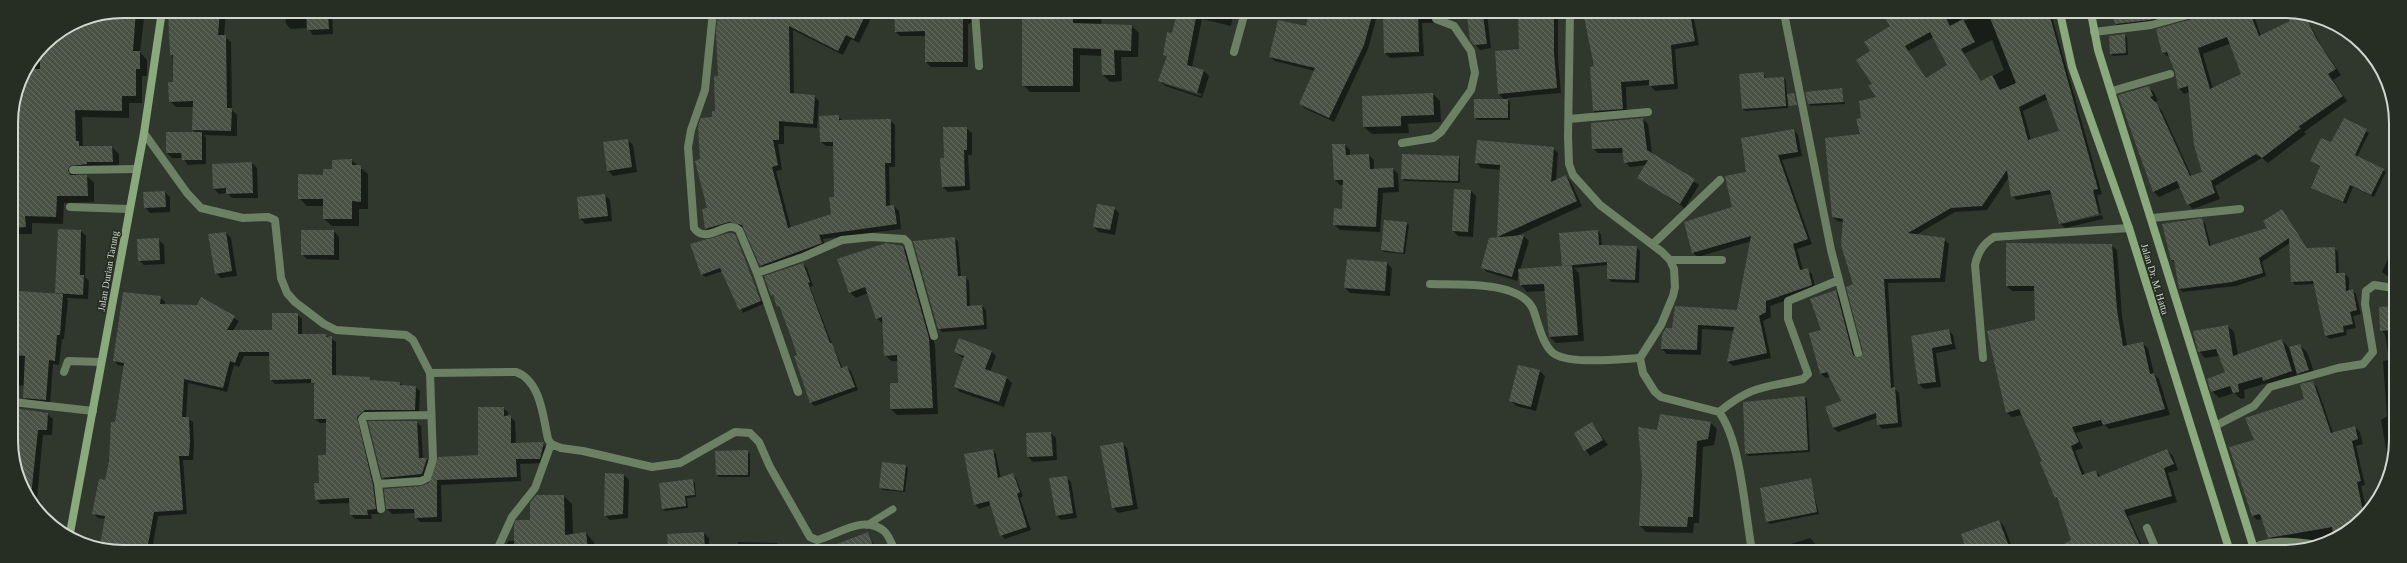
<svg xmlns="http://www.w3.org/2000/svg" width="2407" height="563" font-family="Georgia,serif">
	<style>
		.shadow { fill: #0007; fill-rule: evenodd }
		.building { fill: url(#building-back-hatch); fill-rule: evenodd }
		.lines { fill: none; stroke-linecap: round; stroke-linejoin: round }
		.lane { stroke: #6c8064; stroke-width: 7 }
		.street { stroke: #6c8064; stroke-width: 8 }
		.secondary { stroke: #8aaa7d; stroke-width: 8 }
		.labels { text-anchor: middle; dominant-baseline: central; stroke-width: 3.5; stroke-linejoin: round; paint-order: stroke }
		.street-label { font-size: 10px; fill: #d2d7d0; stroke: #262e23 }
		.rim { fill: none; stroke: #d2d7d0; stroke-width: 2 }
	</style>
	<defs>
		<pattern id="building-back-hatch" width="6" height="6" patternUnits="userSpaceOnUse"><rect width="6" height="6" fill="#4a5246"/><path d="M-1 5l2 2M0 0l6 6M5-1l2 2" fill="none" stroke="#636a60"/></pattern>
	</defs>
	<rect width="100%" height="100%" fill="#30382d"/>
	<path class="shadow" d="M123,11H145L140,52L147,60V76H142V103H129V118L82,117L83,146L112,147L119,154V169L77,172L75,176H87L94,183V202L64,203L63,224L32,223V234H20L13,227L12,210L11,116L22,74L44,44L81,19Z
		M169,11H226L224,36L231,42L232,110L237,115V136L204,135L206,138V164L188,165L183,158H172L167,153L197,133L193,130L194,107H176L170,101L174,83Z
		M285,11H332L333,34L313,35L308,28L291,29L286,24Z
		M719,12H874L859,43L851,39L843,55L793,30L794,95L814,96L819,101L817,128L784,126V144H778L782,170L776,171L791,228L832,214L835,198L834,146H826L821,142L838,116L843,121L890,120L895,125V167H889L890,206H894L899,211L901,229L823,239L826,248L766,270L761,266L744,229L734,226L711,233L706,228L708,208L702,160L716,112L719,77L717,32Z
		M895,12H1014L986,19L981,12H976L974,22L968,24V67H931L926,62V36H900L896,32Z
		M1023,12H1102L1101,25L1132,26L1139,33L1138,57H1121L1122,81L1110,82L1103,75L1102,56L1080,55V92H1030L1023,85Z
		M1185,12H1234L1231,26L1202,19L1192,67L1204,71L1209,76L1202,98L1165,86L1160,81ZM1164,82L1202,94L1201,96L1164,84Z
		M1261,12H1285L1284,19L1263,15Z
		M1310,12H1378L1368,49L1334,122L1304,108L1300,103L1315,71L1275,61L1270,57L1307,27Z
		M1384,12H1438L1434,15L1435,23H1422L1424,56L1390,58L1385,53Z
		M1442,12H1573L1569,18H1558V58L1561,93L1506,98L1510,102V120H1477L1475,117L1504,100L1499,94L1520,49L1519,13L1487,14L1491,48L1480,50L1471,40L1468,16L1446,17Z
		M1576,12L1693,13L1699,45L1675,49L1678,89L1655,91L1650,85L1626,87L1627,113L1598,116L1594,111L1595,67L1585,18H1581Z
		M1755,13H1782L1760,18Z
		M1883,13H1959L1963,21L1985,13H2051L2102,194L2097,195L2101,213L2062,222V224L2102,215L2103,219L2065,228L2060,223L2052,194L2017,200L2012,196L2009,177L1987,210L1955,212L1916,235L1944,239L1949,244L1945,282L1888,283L1894,388L1899,393L1902,427L1882,429L1878,424L1877,418L1838,432L1833,428L1843,402L1831,377L1826,378L1821,374L1810,334L1822,330L1836,291L1840,296L1856,357L1860,360L1864,352L1844,222L1837,221L1833,217L1861,135L1862,119L1878,97L1874,85L1871,51L1891,26ZM1934,37L1948,65L1926,79L1908,51ZM1992,40L2004,70L1982,82L1964,54ZM2048,99L2060,132L2031,140L2023,111Z
		M2113,13H2197L2121,29L2115,23Z
		M2201,13H2253L2261,36L2291,21L2300,13H2304L2321,45L2341,75L2333,80L2347,101L2304,132L2306,134L2268,163L2262,158L2215,186L2220,199L2193,209L2188,204L2181,187L2159,197L2154,192L2148,87L2154,92L2158,101L2154,102L2162,111L2192,177L2204,172L2190,92L2184,94L2179,88L2176,72L2170,58L2163,53L2157,30L2197,19ZM2231,43L2243,74L2213,89L2203,54Z
		M2125,35L2127,37L2128,55L2113,56L2111,54Z
		M1763,73L1766,79L1784,78L1786,80L1788,108L1745,111L1743,109Z
		M1842,89L1845,104L1811,106L1809,104Z
		M1433,94L1440,101L1441,122L1408,124L1409,133L1372,134L1364,127Z
		M1643,119L1648,124L1652,153L1699,185L1685,208L1638,178L1646,165L1630,167L1625,162L1624,153H1598L1593,148Z
		M2344,119L2369,133L2357,157L2386,172L2374,197L2353,187L2346,204L2312,188L2320,167L2311,161L2332,144Z
		M966,128L972,133V155H968L970,190L948,192L943,187L945,159Z
		M1794,130L1798,135L1802,156L1782,160L1812,244L1797,249L1803,270L1807,269L1812,274L1816,290L1770,306L1771,317L1763,321L1771,358L1733,366L1728,362L1734,331L1702,329L1701,355L1667,354L1662,349L1673,329L1738,311L1751,241L1698,257L1693,253L1733,208L1747,173Z
		M628,140L633,145L637,172L613,176L608,171Z
		M1333,145H1345L1350,150V156L1369,155L1374,160V170L1393,169L1398,174L1399,192L1383,193L1380,232L1340,230L1334,224L1343,210L1344,185H1340L1335,180Z
		M1553,148L1558,153L1556,181L1566,176L1571,182L1582,206L1514,237L1524,236L1529,241L1520,270L1564,267L1598,231L1601,234L1602,246L1636,247L1640,251L1639,283L1611,282L1608,278V265L1574,268L1579,273L1584,341L1556,343L1550,337L1545,291L1527,292L1521,285L1519,272L1517,281L1487,272L1482,267L1500,238L1501,170L1481,168L1476,162Z
		M1458,157L1460,159V183L1405,181L1402,179Z
		M351,160L368,174V209H359V226H332L324,219V206H307L299,198L324,176Z
		M252,163L257,168L258,198H232L227,193L219,194L214,189Z
		M1471,191L1476,196L1473,237L1458,236L1453,231Z
		M165,192L170,197V212L150,213L145,207Z
		M605,195L610,200L612,221L585,224L580,218Z
		M1114,208L1119,213L1115,235L1099,232L1094,227Z
		M2282,210L2308,249L2334,248L2338,252L2339,274H2345L2349,278V291L2352,290L2356,294L2361,314L2353,316L2356,328L2346,330L2347,335L2330,339L2326,336L2315,284L2295,285L2292,281L2290,243L2262,262L2266,276L2236,286L2183,292L2179,289L2176,264L2172,260L2201,220L2205,223L2211,246L2269,229Z
		M1406,223L1409,225L1405,254L1384,252L1382,250Z
		M81,231L86,236L85,277L89,281L88,299L66,298L68,300L64,339H62L59,365L53,364L50,404L29,402L24,397L25,386L13,385V339H16L58,295L56,293Z
		M334,231L339,237V260L307,259L302,254Z
		M226,233L231,238L237,276L221,278L216,273Z
		M734,235L763,304L743,313L723,271L705,277L702,274Z
		M955,238L958,242L961,277H965L969,281L970,307L982,306L986,310L987,329L942,332L939,328Z
		M159,240L164,245L165,264L144,265L139,260Z
		M2111,245L2117,250L2122,316L2127,346L2142,343L2148,348L2154,374L2159,379L2170,415L2109,429L2105,425L2076,433L2083,448L2075,451L2085,475L2096,471L2101,477L2167,450L2173,456L2178,470L2168,473L2177,502L2128,516L2145,552H2052L2072,540L2059,501L2056,497L2043,462L2023,415L2012,417L2006,412L2036,320L2035,291H2012L2007,286Z
		M2394,246V277L2388,275L2394,281L2382,272Z
		M903,247L909,253L935,345L938,414L897,415L891,409L900,384L898,361H891L885,355L884,325L877,318L868,293L856,298L850,292Z
		M1387,263L1392,268L1390,296L1350,293L1345,288Z
		M803,264L807,268L813,286L810,287L832,344L843,369L847,367L851,371L858,390L815,406L811,403L795,357L798,356L791,334L776,300L772,295Z
		M160,297L165,302L164,305L198,306L202,299L239,321L233,331H273L297,314L302,319V335H326L336,342V376L369,378L373,382L400,383L403,386L415,387L420,391L419,414L370,415L361,422L377,490L379,514H371L372,519H355L351,515L350,503L320,504L316,499L327,456V423H320L315,419V386L313,383L275,384L271,380L270,356H244L239,367L234,365L227,392L188,383L186,418L193,422L194,446L193,460H183L187,514L158,516L152,550H102L100,549L106,519L98,518L93,513L105,481L125,367L118,365L114,361Z
		M2394,307V461L2390,472L2381,420L2387,416L2383,361L2389,360L2385,334L2381,330Z
		M2228,326L2234,332L2238,355L2282,340L2289,348L2299,345L2307,352L2316,378L2305,381L2296,372L2298,378L2271,387L2267,383L2244,390L2245,398L2241,399L2234,393L2219,398L2212,391L2226,373L2219,356L2205,358L2199,351Z
		M1948,330L1953,335L1956,349L1936,353L1941,387L1924,389L1919,384L1912,337Z
		M991,351L996,356L990,372L1007,378L1012,383L1004,407L960,392L955,387L964,359L955,352Z
		M1540,371L1545,376L1536,411L1516,406L1511,401Z
		M2312,382L2317,387L2333,433L2355,427L2360,432L2363,444L2356,446L2365,485L2361,486L2367,513L2358,524L2330,541L2274,542L2269,537L2263,519L2257,520L2253,516L2255,441L2305,400Z
		M1805,397L1807,399L1810,452L1748,456L1746,454L1744,403Z
		M503,408L508,412V416L515,421L516,444H543L548,449L544,463L520,464L521,481L441,485L442,522H420L416,517L415,513L392,514L387,509L479,456Z
		M13,410L47,414L53,419L52,435H43L37,498L42,504L41,513L13,462Z
		M416,422L421,426L423,459H427L431,463L427,478L388,482L383,478Z
		M1592,423L1608,445L1590,456L1575,433Z
		M1711,423L1717,429L1714,445L1703,447L1699,523H1694L1693,533L1646,532L1640,526L1643,475L1658,431Z
		M1051,433L1056,438L1057,460L1033,462L1028,457Z
		M1122,443L1127,448L1138,509L1118,513L1113,507Z
		M992,450L996,454L1001,479L1012,474L1016,478L1023,496L1020,498L1031,530L1005,539L1001,535L991,505L979,509L975,505Z
		M747,451L750,454V477H719L717,475Z
		M906,466L908,468L905,492L883,490L880,487Z
		M624,475L629,480L628,518L610,520L605,515Z
		M1066,477L1071,482L1077,518L1061,520L1056,515Z
		M1810,479L1819,514L1770,524L1767,522Z
		M693,481L695,483L696,497L687,498L688,508L665,511L663,509Z
		M537,496H564L572,504L573,535L586,533L594,542L595,550H505L508,541H515L531,521Z
		M1999,521L2004,526L2014,552L1968,551L1962,535Z
		M704,533L709,538V550H669L668,535Z
		M868,533L877,551H846L843,543Z
		M1810,538L1817,546L1819,551H1769Z
		M738,542L777,543L785,550H738Z
		M2274,549L2298,550L2275,552Z"/>
	<path class="building" d="M123,11H136L133,51H140V69H136V96H122V111L75,110L76,141H79V146H112L113,162H87V164L70,166L68,170L70,175H87L88,196H57L56,217L25,216L26,227L12,228L11,116L22,74L26,69H40V49L44,44L81,19Z
		M168,11H220L218,35H226L227,108H232L231,131L192,130L193,101L169,102L168,82H173V55H170Z
		M306,11H328L329,29L307,30Z
		M718,12H867L854,39L846,35L838,51L789,26L790,93L815,95L813,124L779,121V140H773L778,165L772,167L788,228L831,214L829,197H834L833,142H820L819,116L839,115V120L891,119V163H885L886,206L894,205L897,224L819,235L822,243L760,266L742,225L729,222L705,229L702,209L707,208L695,161L700,159L698,126L701,118L712,117V111H715L714,76H718L716,32Z
		M894,12H963V62H925V31L895,32Z
		M1022,12H1073V23L1132,25L1131,51L1114,50L1115,75H1102L1101,49L1073,48V86H1022Z
		M1177,12H1197L1187,65L1204,70L1197,93L1158,81L1167,56L1163,55L1167,32L1172,33Z
		M1309,12H1373L1364,45L1329,118L1299,104L1315,68L1269,57L1278,20L1306,26Z
		M1383,12H1418L1419,52L1384,53Z
		M1583,12L1690,13L1695,41L1671,45L1674,84L1649,86V80L1621,82L1623,109L1593,111L1590,67L1594,66Z
		M1882,13H1943L1950,26L1963,19L1975,42L1961,49L1981,81L1992,75L2000,90L2016,83L1988,13H2016L2019,19L2031,13H2049L2098,189L2093,190L2099,214L2059,224L2050,190L2011,197L2007,170L1982,206L1951,208L1908,233L1945,238L1940,278L1884,279L1891,388L1895,387L1898,423L1877,425L1876,413L1833,428L1825,407L1841,401L1827,372L1820,374L1809,333L1821,330L1810,299L1836,290L1853,355L1859,358L1863,352L1846,287L1853,284L1841,245L1843,219L1832,217L1825,138L1860,134L1856,119L1861,118L1859,101L1876,97L1868,85L1872,84L1856,60L1870,51L1864,42L1890,26ZM1930,32L1947,65L1926,78L1905,46ZM2045,94L2059,131L2028,140L2019,107Z
		M2112,13H2174L2150,20L2115,24Z
		M2200,13H2250L2259,36L2290,21L2288,17L2297,13H2304L2316,38L2336,69L2328,74L2343,96L2298,127L2301,128L2262,158L2256,154L2211,181L2215,193L2187,205L2177,181L2153,192L2118,95L2149,86L2153,96L2150,97L2157,104L2190,176L2202,172L2194,145L2188,86L2178,89L2175,72L2167,52L2162,53L2156,29L2196,18ZM2227,37L2241,74L2210,89L2198,48Z
		M1483,15L1487,44L1474,45L1470,40L1467,17Z
		M1554,15V53L1557,88L1498,94L1495,51L1519,49L1518,16Z
		M2125,34L2126,53L2110,54L2109,36Z
		M1764,72V78L1784,77L1786,106L1742,109L1739,74Z
		M1842,88L1844,102L1808,104L1805,92Z
		M1433,93L1434,115L1401,116V126L1363,127L1362,96Z
		M1794,93L1797,105L1789,106L1787,94Z
		M1474,99H1508V118H1474Z
		M1643,118L1647,150L1695,179L1680,204L1637,178L1648,160L1624,163L1622,148L1592,149L1591,123Z
		M2344,118L2367,129L2355,155L2384,169L2371,195L2350,185L2343,202L2311,188L2320,166L2310,161L2321,138L2331,142Z
		M943,127H967V150H964L965,186L942,187L940,158H944Z
		M1794,129L1798,152L1778,155L1808,239L1793,244L1800,270L1808,268L1812,285L1766,301V312L1759,316L1767,353L1727,362L1734,327L1698,325L1697,350L1661,349L1662,334L1666,328H1672L1675,306L1737,310L1751,236L1692,253L1684,222L1732,207L1725,176L1746,172L1741,138Z
		M166,132H202V160H182L181,153H166Z
		M628,139L632,167L607,171L603,142Z
		M1477,140L1554,147L1551,182L1566,175L1577,201L1497,237L1500,165L1475,163Z
		M1332,144H1345L1346,155L1369,154L1370,169L1393,168L1394,187L1378,188L1376,227L1333,225L1334,208L1342,209L1343,180H1334Z
		M1402,154L1459,156L1458,181L1401,179Z
		M352,159V165H361V202L352,201V219H323V199H298V174L323,175V169H332V160Z
		M252,162L253,193L226,194V188L213,189L212,164Z
		M1454,189L1471,190L1468,232L1452,231Z
		M165,191L166,207L144,208L143,192Z
		M605,194L608,216L579,219L577,197Z
		M1097,204L1115,207L1110,230L1093,227Z
		M2282,209L2307,248L2335,247L2336,273H2345L2346,291L2353,289L2357,310L2350,312L2353,324L2343,326L2344,332L2325,336L2313,281L2291,282L2289,238L2259,258L2263,273L2232,282L2179,289L2174,260H2171L2162,224L2202,218L2209,246L2267,228L2263,221Z
		M1384,220L1407,222L1403,253L1381,250Z
		M58,229L81,230L80,275H84L83,295L55,293Z
		M301,230H334V255H301Z
		M1598,230L1599,245L1637,246L1635,280L1607,279V262L1562,266L1559,233Z
		M226,232L232,271L215,274L208,234Z
		M729,233L735,234L761,301L739,310L720,268L701,275L690,244Z
		M1524,235L1512,277L1481,268L1489,238Z
		M955,237L958,276H966L967,306L982,305L984,325L938,329L913,241Z
		M159,238L160,260L138,261L137,239Z
		M886,243L903,246L929,338L933,408L890,409V383H898L897,355L884,356L882,317L876,319L865,287L849,293L837,259Z
		M2006,243L2112,244L2117,310L2123,346L2143,342L2150,374L2154,373L2165,409L2103,425L2101,420L2072,427L2079,442L2071,446L2082,475L2096,470L2098,477L2167,449L2174,464L2164,468L2172,496L2124,510L2143,552H2050L2071,540L2057,497L2055,498L2040,462L2042,461L2019,409L2006,413L1987,331L2035,320L2034,286H2006Z
		M1347,259L1387,262L1385,291L1344,288Z
		M803,263L810,282L808,283L830,343H832L841,368L847,366L855,387L810,403L794,356L797,355L790,334L779,306L777,307L773,295L771,296L764,276Z
		M1572,265L1578,335L1549,337L1544,284L1520,285L1518,269Z
		M19,291L63,294L60,335H57L55,361L49,360L46,400L23,398L25,356L13,355L12,338H15Z
		M123,292L161,296L160,304L197,305L201,297L235,316L227,330H272V313H298V334H327L326,337L332,336V375L370,377V380L400,382V385L416,386L415,410H365L357,417L373,485L376,509L367,510L368,515H350L349,498L315,500L314,483H319L318,455H326V419H314V383H311V379L270,380L269,352H239L235,363L230,361L223,388L184,379L182,417H189L190,441L189,456H179L183,510L154,512L147,550H123L100,546L105,516L92,514L99,479L105,480L109,460L111,422H115L124,363L113,361Z
		M2394,306V330L2380,331L2379,307Z
		M2228,325L2233,356L2282,339L2292,371L2263,381L2262,377L2238,384L2239,392L2233,393L2230,386L2211,392L2207,379L2225,372L2216,349L2198,352L2193,331Z
		M1949,329L1952,344L1932,348L1936,382L1918,384L1911,336Z
		M959,338L992,351L985,369L1007,377L999,402L954,387L964,356L954,352Z
		M2300,344L2309,370L2297,374L2289,347Z
		M1518,365L1540,370L1531,407L1509,401Z
		M2313,381L2331,433L2355,426L2358,439L2352,441L2361,481L2357,482L2364,516L2358,524L2343,533L2333,535L2332,527L2268,538L2260,514L2252,516L2229,447L2254,440L2245,418L2304,399L2300,384Z
		M1805,396L1808,450L1745,454L1743,402Z
		M478,407H504V416L511,415V443L544,442L540,459H516L517,477L437,480V517L415,518L414,509H386L384,489L421,486L429,483L438,457L478,455Z
		M13,408L48,413L47,430H38L31,496L13,462Z
		M1660,414L1711,422L1708,439L1697,441L1693,517H1688L1687,527L1639,526L1642,475L1638,427L1657,430Z
		M368,421H417L419,458H427L422,474L382,478Z
		M1592,422L1603,440L1584,451L1574,433Z
		M1051,432L1053,456L1027,457L1026,433Z
		M1123,442L1133,505L1112,508L1100,446Z
		M993,449L998,478L1013,473L1020,492L1017,494L1027,527L1000,536L989,501L974,505L964,454Z
		M748,450V475H716L715,451Z
		M882,462L906,465L903,491L879,488Z
		M605,473L624,474L623,514L604,516Z
		M1067,476L1073,513L1056,516L1049,478Z
		M1811,478L1817,512L1766,522L1760,488Z
		M693,479L695,495L685,496L686,506L662,509L659,483Z
		M536,495H564L565,535L586,532L588,550H514V525L516,520H530V503Z
		M1999,520L2011,552L1967,551L1961,534Z
		M704,532L705,550H668L667,534Z
		M868,532L875,551L824,550V549Z"/>
	<g class="lines">
		<path class="lane" d="M867,525L893,509"/>
		<path class="street" d="M713,12L705,90L691,130L688,147L694,228C707,246 727,218 739,230L757,273L798,392
			M975,12L979,66
			M1570,12L1568,137L1569,164L1573,175L1600,205L1662,252L1670,260L1674,269L1675,287L1673,296L1661,325L1640,358L1643,373L1655,392L1661,397L1719,412C1741,441 1745,514 1752,551
			M1784,13L1831,250L1858,353
			M2094,32L2151,25L2195,13
			M1234,52L1245,12
			M2112,91L2170,74
			M1569,119L1648,112
			M144,133L187,193L201,208L243,218L268,217L275,220L281,278L287,293L295,302L324,324L336,330L406,335L413,340L430,373L516,372C541,381 543,417 548,439L551,444L561,448L583,451L652,467L680,463L735,432L750,433L759,442L770,467L810,537L817,540C838,535 863,514 884,531C889,535 892,545 895,551
			M1402,143L1433,138L1441,132L1471,90L1475,73L1471,51L1454,26L1436,19L1435,12
			M73,170L136,169
			M70,207L129,209
			M2152,218L2240,209
			M1653,244L1720,180
			M1670,260H1722
			M757,273L803,257L842,240L872,237L904,239L908,243L934,336
			M1430,284C1457,285 1519,280 1533,309C1538,322 1542,344 1553,353C1568,365 1620,359 1640,358
			M1983,358L1975,265C1978,252 1983,244 1994,237L2129,228
			M64,372L68,361L101,362
			M13,402L93,411
			M1719,412C1752,385 1764,388 1803,379L1808,374L1788,319V301L1839,280
			M2217,425L2254,406L2270,387L2338,368L2363,364L2373,352L2365,304L2366,291L2374,285L2394,288
			M378,484L421,481L427,478L433,459L430,373
			M381,509L378,484L362,419L365,416L430,415
			M2147,528L2157,552
			M497,550L512,517L535,488L551,444
			M2247,552C2266,537 2297,542 2319,545"/>
		<path class="secondary" d="M2060,13L2072,67L2129,228L2230,552
			M2091,13L2098,50L2255,552
			M70,533L144,133L162,11"/>
	</g>
	<g class="labels">
		<g class="street-label">
			<text transform="translate(108 271) rotate(-80)">Jalan Durian Tarung</text>
			<text transform="translate(2155 279) rotate(73)">Jalan Dr. M. Hatta</text>
		</g>
	</g>
	<path d="M0 0H2407V563H0ZM123 18H2284A105 105 0 0 1 2389 123V440A105 105 0 0 1 2284 545H123A105 105 0 0 1 18 440V123A105 105 0 0 1 123 18Z" fill="#262e23" fill-rule="evenodd"/>
	<path class="rim" d="M123 18H2284A105 105 0 0 1 2389 123V440A105 105 0 0 1 2284 545H123A105 105 0 0 1 18 440V123A105 105 0 0 1 123 18Z"/>
</svg>
